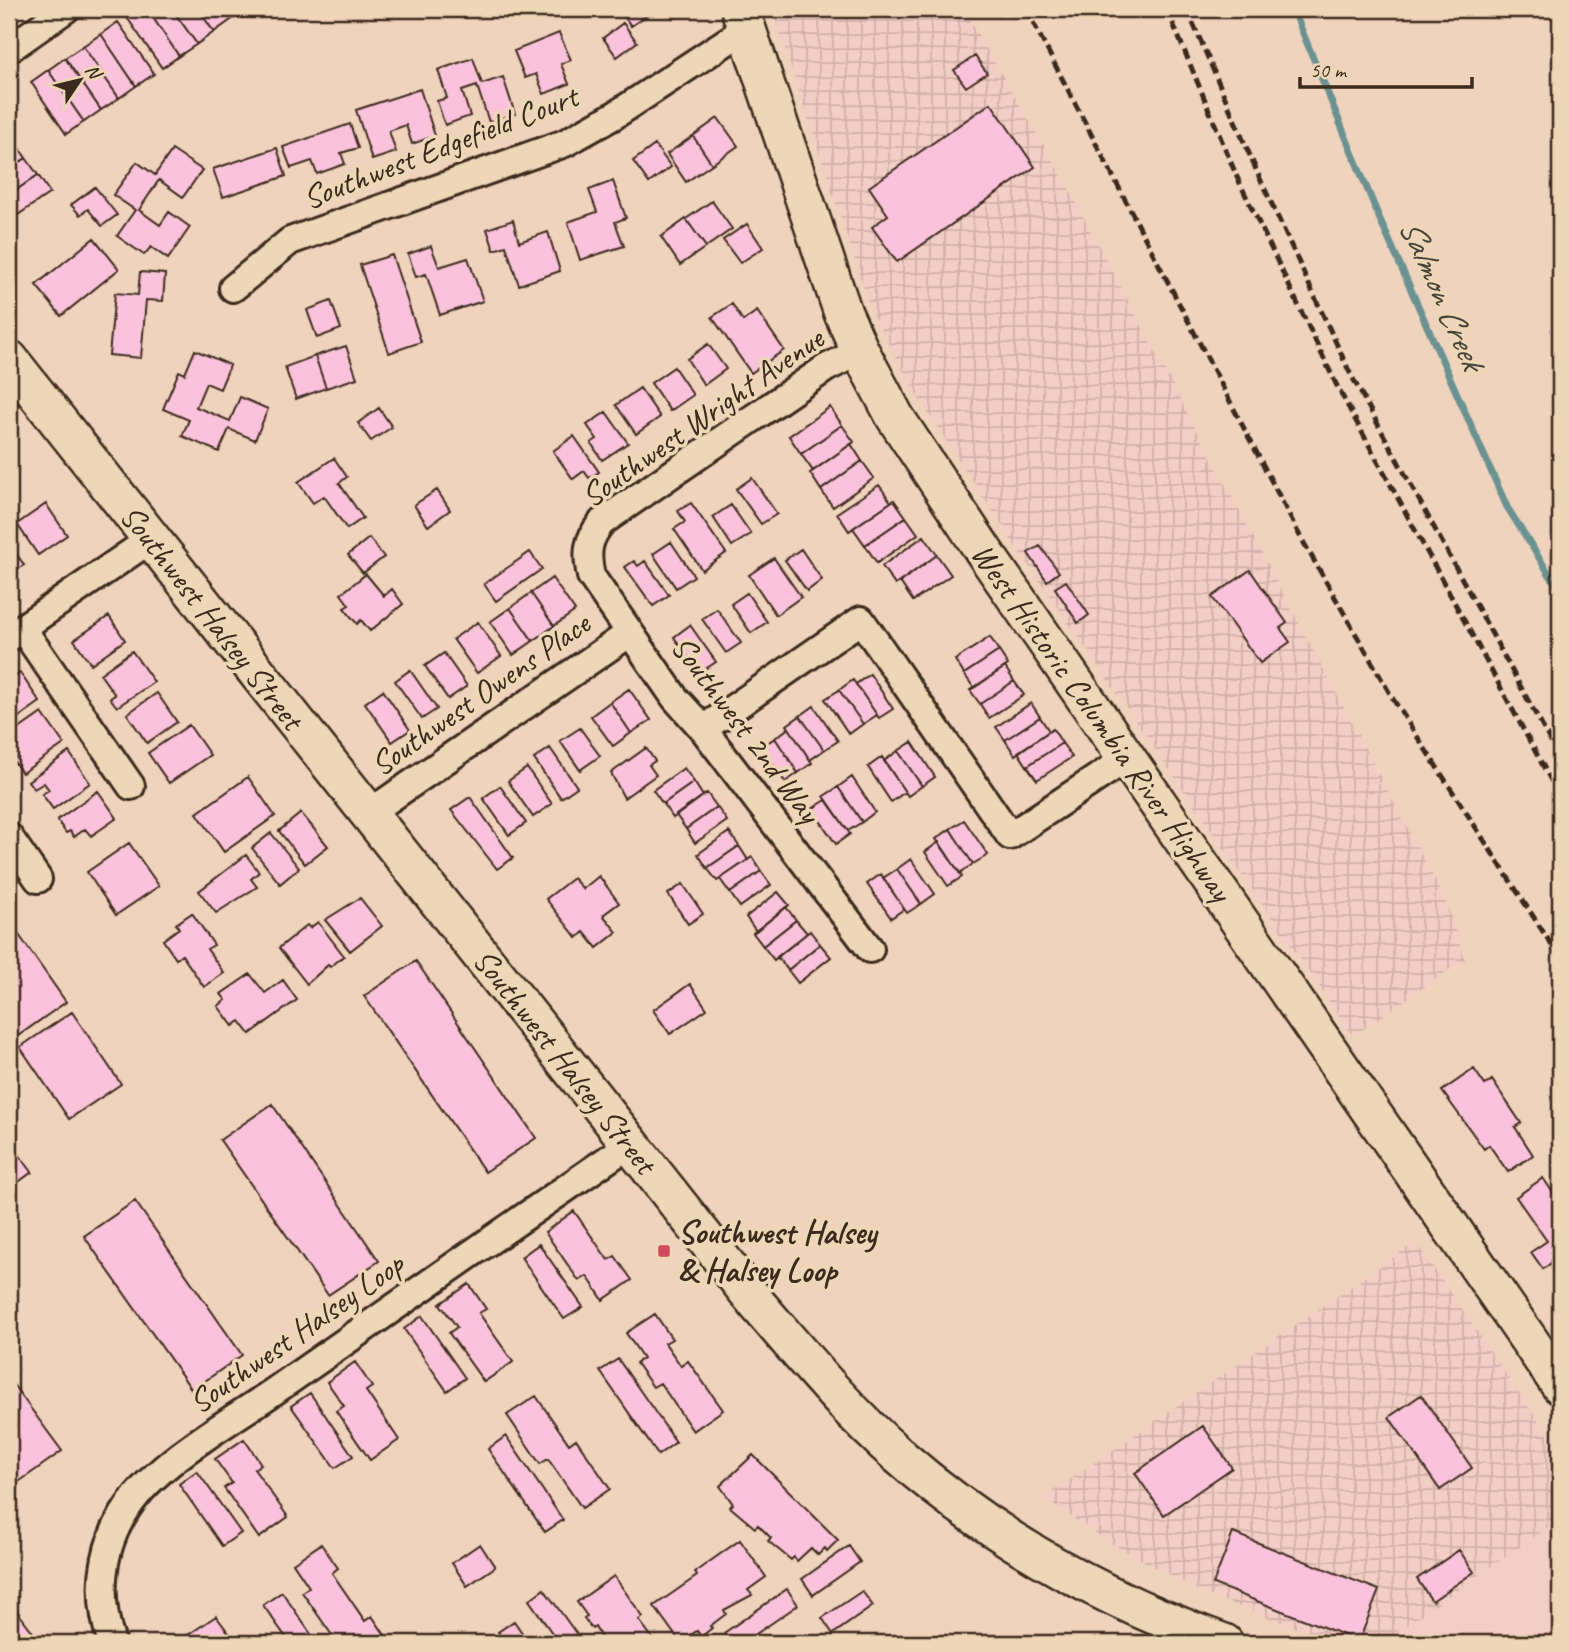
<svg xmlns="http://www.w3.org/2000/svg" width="1569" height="1652" font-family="Caveat,sans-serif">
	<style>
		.built { fill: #f3cec6 }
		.industrial { fill: url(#industrial-grid) }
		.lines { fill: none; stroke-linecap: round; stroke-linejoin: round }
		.stream { stroke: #699292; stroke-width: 7 }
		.building { fill: #fbc3db; stroke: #3b2a1e; stroke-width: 2 }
		.street-casing { stroke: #3b2a1e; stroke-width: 32 }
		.secondary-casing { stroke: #3b2a1e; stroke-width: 42 }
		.street { stroke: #edd7b6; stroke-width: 26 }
		.secondary { stroke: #edd7b6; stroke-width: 37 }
		.rail { stroke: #3b2a1e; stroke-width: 5; stroke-dasharray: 10 5; stroke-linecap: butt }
		.poi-dot { fill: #d1495b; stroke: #edd7b6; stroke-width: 2.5 }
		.labels { text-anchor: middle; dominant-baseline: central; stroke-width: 7; stroke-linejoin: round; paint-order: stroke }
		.street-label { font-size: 33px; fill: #3b2a1e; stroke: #edd7b6 }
		.poi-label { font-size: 33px; font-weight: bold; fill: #3b2a1e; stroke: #edd7b6; text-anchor: start }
		.water-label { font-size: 35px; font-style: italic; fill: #46443b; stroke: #edd7b6 }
	</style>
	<defs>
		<pattern id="industrial-grid" width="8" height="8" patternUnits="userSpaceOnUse" patternTransform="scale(1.75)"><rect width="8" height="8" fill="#f3cec6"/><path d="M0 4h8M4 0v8" fill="none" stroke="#d1b1aa"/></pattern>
	</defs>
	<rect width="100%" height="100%" fill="#f0d3bd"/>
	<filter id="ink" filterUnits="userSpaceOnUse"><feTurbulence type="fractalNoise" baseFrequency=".0143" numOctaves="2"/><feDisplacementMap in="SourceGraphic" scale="14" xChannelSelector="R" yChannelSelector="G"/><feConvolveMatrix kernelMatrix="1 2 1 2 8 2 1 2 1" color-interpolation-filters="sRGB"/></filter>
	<g filter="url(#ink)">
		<path class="built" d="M1560,1519V1643H1381Z"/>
		<path class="industrial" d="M772,9H963L1063,178L1445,899L1465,959L1353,1036L1014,544L919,399L872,313Z
			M1416,1242L1560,1453V1519L1381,1643H1336L1205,1594L1114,1545L1043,1498Z"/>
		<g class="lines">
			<path class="stream" d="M1293,9L1378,215L1507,507L1560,591"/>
		</g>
		<path class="building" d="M137,9H147L179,56L162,68L126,16Z
			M147,9H172L197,44L179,56Z
			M172,9H198L214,32L197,44Z
			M198,9H223L231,20L214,32Z
			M223,9H248L231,20Z
			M619,9H656L631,26Z
			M118,22L154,74L136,86L101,34Z
			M623,23L637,42L617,57L603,38Z
			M559,33L571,60L561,64L569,84L544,94L536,74L525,78L514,51Z
			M101,34L136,86L119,98L83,46Z
			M83,46L119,98L101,110L65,58Z
			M975,56L987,73L966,87L954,70Z
			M65,58L101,110L84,122L48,70Z
			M473,58L482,84L503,77L515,114L489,122L477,86L462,91L470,116L445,125L437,101L447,98L438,70Z
			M48,70L84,122L66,134L31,82Z
			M420,89L435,136L412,144L406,125L389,131L396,152L372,160L356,110Z
			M991,103L1035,167L897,262L872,227L888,215L869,187Z
			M718,118L738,146L712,164L693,136Z
			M350,124L358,148L341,153L345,164L317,174L312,161L291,168L283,147Z
			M693,136L712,164L686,182L667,154Z
			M14,141L26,158L9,170V144Z
			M655,145L671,167L649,183L633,161Z
			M277,148L286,176L223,197L213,169Z
			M172,150L202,170L183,197L159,180L139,210L160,225L169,212L190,227L168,259L151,247L144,255L117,236L135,210L113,195L137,162L155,175Z
			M26,158L38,175L9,195V170Z
			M38,175L50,193L9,221V195Z
			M613,181L626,218L615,222L624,246L580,260L568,222L597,212L589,190Z
			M95,187L117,215L102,226L88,209L80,215L71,205Z
			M712,201L732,229L706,247L686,219Z
			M686,219L706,247L680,265L661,237Z
			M513,220L519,242L548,232L560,271L519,285L506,246L494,250L487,229Z
			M747,224L763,248L740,263L723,240Z
			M94,238L119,269L61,316L36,285Z
			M431,246L439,267L468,258L483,301L440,315L426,274L416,277L408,254Z
			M392,255L421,342L389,353L360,265Z
			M140,272L165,274L163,301L146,300L141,358L109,355L115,293L138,295Z
			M331,301L341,329L317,338L307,310Z
			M732,304L743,321L757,311L784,350L751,373L712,317Z
			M708,344L726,369L704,385L687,359Z
			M346,346L357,378L326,388L315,356Z
			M195,350L230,365L220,389L206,383L196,407L230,421L240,397L268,409L255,440L229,429L219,452L182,436L189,420L163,409L179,371L185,374Z
			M315,356L326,388L296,399L285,367Z
			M674,367L693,395L670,411L651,383Z
			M640,388L660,417L636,434L616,405Z
			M830,407L842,425L801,454L789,436Z
			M379,408L392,427L371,441L358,423Z
			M606,412L628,443L602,460L591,443L597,439L587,425Z
			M842,425L854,442L813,471L801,454Z
			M574,436L599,472L589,478L584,471L573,479L553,451Z
			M851,444L862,461L821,490L810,473Z
			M334,458L347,477L339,483L363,518L347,529L324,496L313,503L298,482Z
			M862,461L874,478L833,507L821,490Z
			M752,478L777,514L761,524L736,489Z
			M879,485L891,502L849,531L837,513Z
			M437,490L450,510L428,526L414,505Z
			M894,500L906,517L865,545L853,528Z
			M691,503L726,553L702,570L674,529L685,522L678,511Z
			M46,504L67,535L38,555L17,524Z
			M731,505L751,534L732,546L713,517Z
			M906,517L918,534L877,563L865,545Z
			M924,536L937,555L895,585L882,566Z
			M369,538L384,557L363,573L348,555Z
			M671,542L694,576L676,588L653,554Z
			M9,543L24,565L9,575Z
			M1040,546L1059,572L1047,581L1028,553Z
			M801,549L822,580L807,591L785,560Z
			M530,552L542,569L496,601L484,584Z
			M937,555L951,575L913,601L900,582Z
			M774,558L801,597L776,615L749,575Z
			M634,561L638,566L645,561L669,595L653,606L625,567Z
			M1250,570L1287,623L1280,628L1290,642L1260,663L1212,597Z
			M366,574L384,596L392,589L403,604L370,631L361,620L357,624L344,608L349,605L341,594Z
			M552,578L575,611L554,626L531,593Z
			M1066,581L1089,615L1078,623L1055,588Z
			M531,593L554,626L533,641L510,608Z
			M747,593L767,622L751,633L731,604Z
			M510,608L533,641L513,655L490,622Z
			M717,609L741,643L726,653L702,619Z
			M109,616L125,640L91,664L74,640Z
			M478,622L501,656L477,673L453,639Z
			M690,625L716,662L699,673L674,637Z
			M990,637L999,651L964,674L955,660Z
			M132,651L154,682L117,707L110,698L115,695L100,674Z
			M999,651L1008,665L974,688L964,674Z
			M444,653L467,686L448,699L425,666Z
			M1005,667L1014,681L980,704L970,690Z
			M410,670L437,709L422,719L395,681Z
			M20,673L40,702L9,724V681Z
			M870,674L893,709L879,718L856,684Z
			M853,680L877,715L863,724L839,690Z
			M1014,681L1024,695L989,718L980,704Z
			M629,689L651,720L631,733L610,702Z
			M383,690L410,730L392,742L365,703Z
			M839,690L863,724L849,734L825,699Z
			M157,693L177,722L147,743L127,714Z
			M610,702L631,733L613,746L591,716Z
			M1031,703L1040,717L1005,740L996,727Z
			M814,706L838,741L824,750L800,716Z
			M42,713L64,744L22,773L13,760L16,758L9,747V736Z
			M800,716L824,750L810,760L787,725Z
			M1040,717L1049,731L1015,755L1005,740Z
			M189,725L210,755L169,783L148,753Z
			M580,728L600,756L580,770L560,741Z
			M789,728L812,763L798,773L775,738Z
			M1053,729L1062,743L1027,766L1018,752Z
			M775,738L798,773L785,782L761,747Z
			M912,742L935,777L922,786L898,751Z
			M1062,743L1072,757L1037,780L1027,766Z
			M550,748L577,787L561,798L534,759Z
			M646,748L655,761L649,765L656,775L624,798L611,773Z
			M898,751L922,786L908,796L884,761Z
			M69,752L90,783L53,809L42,794L49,790L44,783L34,789L28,781Z
			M882,757L905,792L891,802L868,767Z
			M527,768L552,804L533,817L508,781Z
			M684,768L694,782L663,804L653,790Z
			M248,777L275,816L224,852L197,813Z
			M852,777L875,812L862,822L838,787Z
			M694,782L703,796L673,818L663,804Z
			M500,786L526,823L509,835L483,798Z
			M838,787L862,822L848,831L824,796Z
			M98,791L117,818L91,836L85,829L74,837L70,831L66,833L57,820Z
			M707,793L717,807L686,829L676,815Z
			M470,797L513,858L497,869L451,810Z
			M826,800L850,834L836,844L812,809Z
			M717,807L727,821L695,843L686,829Z
			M301,813L328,846L305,864L279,831Z
			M964,820L988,855L973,864L950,829Z
			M950,829L973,864L960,873L936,839Z
			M729,832L739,846L707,868L698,854Z
			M271,833L299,868L280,884L252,848Z
			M939,842L962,877L948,886L925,852Z
			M129,843L159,886L116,915L87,872Z
			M739,846L748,860L717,881L707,868Z
			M246,855L259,872L251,879L257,887L216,913L199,891Z
			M752,857L761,871L730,893L720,879Z
			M911,859L935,894L921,904L897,869Z
			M897,869L921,904L907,913L883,878Z
			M761,871L771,885L740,907L730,893Z
			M881,874L904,909L891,918L867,884Z
			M599,876L619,903L603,915L617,932L597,948L584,932L577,938L546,899L573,878L583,889Z
			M683,884L703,914L688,924L668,894Z
			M778,892L789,905L756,931L746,917Z
			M360,898L382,926L350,951L325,920Z
			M786,907L796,920L763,946L753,933Z
			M192,913L214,945L207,949L224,973L204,987L182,955L176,959L163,940L179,928L176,924Z
			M796,920L807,933L774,960L763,946Z
			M318,922L344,956L330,967L328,965L307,984L279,948L307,925L310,928Z
			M12,925L66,1002L15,1038L9,1030V927Z
			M810,931L820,944L788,970L777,957Z
			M820,944L831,957L798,983L788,970Z
			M416,961L536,1138L485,1172L364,996Z
			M250,974L265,993L283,980L297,1000L250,1034L240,1021L233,1026L218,1006L226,1000L221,994Z
			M690,984L707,1009L670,1034L653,1010Z
			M72,1012L121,1084L69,1119L20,1047Z
			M1474,1069L1485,1085L1492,1080L1521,1123L1515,1127L1533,1155L1508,1172L1489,1145L1484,1149L1442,1091Z
			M272,1104L379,1261L328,1295L220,1140Z
			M12,1145L32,1172L9,1189V1147Z
			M1543,1178L1560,1203V1261L1558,1258L1543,1269L1531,1252L1547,1241L1516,1197Z
			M135,1201L242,1355L192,1390L84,1236Z
			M574,1211L608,1260L615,1256L632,1280L603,1300L587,1276L579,1281L545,1232Z
			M539,1244L583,1307L564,1319L521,1257Z
			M469,1284L486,1309L479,1313L513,1362L484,1382L449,1333L457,1327L440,1304Z
			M655,1314L672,1339L665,1343L681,1366L688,1361L723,1410L693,1431L660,1383L653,1387L636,1363L643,1358L626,1333Z
			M422,1316L465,1378L447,1391L404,1329Z
			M618,1359L676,1442L658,1455L600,1371Z
			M355,1362L372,1387L366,1391L399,1440L370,1460L336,1411L344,1406L327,1382Z
			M9,1379L62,1451L13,1486L9,1481Z
			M310,1393L353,1456L335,1468L291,1406Z
			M1421,1395L1472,1468L1440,1490L1389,1417Z
			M536,1396L569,1444L576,1439L610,1489L582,1508L548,1459L540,1464L507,1415Z
			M1203,1426L1232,1468L1164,1515L1135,1473Z
			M506,1436L563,1520L545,1532L488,1449Z
			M244,1439L261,1464L254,1469L288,1517L259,1538L224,1488L232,1483L215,1459Z
			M753,1455L838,1540L827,1551L825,1548L818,1555L811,1548L797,1561L794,1557L791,1560L768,1541L771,1538L758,1525L755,1528L730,1507L733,1504L720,1486Z
			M197,1471L241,1533L222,1546L179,1484Z
			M1233,1533L1379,1590L1359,1641L1213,1584Z
			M740,1540L766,1577L748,1590L752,1595L724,1610L726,1614L710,1626L712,1628L701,1637L697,1631L680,1642L654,1606L697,1576L695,1572Z
			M321,1544L338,1568L332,1573L365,1621L372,1616L389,1641L386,1643H347L343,1637L336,1641L302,1592L309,1587L293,1563Z
			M480,1544L495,1567L467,1586L452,1563Z
			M849,1546L860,1562L813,1595L802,1579Z
			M1459,1550L1474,1572L1432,1601L1417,1579Z
			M614,1576L643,1617L639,1620L656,1643H604L595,1627L592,1629L584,1618L587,1616L577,1602Z
			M544,1589L578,1636L568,1643H559L529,1600Z
			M787,1589L798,1605L743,1643H731L724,1633Z
			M862,1591L873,1606L833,1634L822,1618Z
			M282,1592L317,1643H290L263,1605Z
			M11,1603L41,1643H17L9,1631Z
			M216,1616L234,1640L229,1643H194L188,1635Z
			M514,1621L529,1643H506L498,1632Z"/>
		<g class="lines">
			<g class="street-casing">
				<path id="street" d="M9,49L66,9
					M233,288L290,241L565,143L615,115L747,28
					M860,351L826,368L602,522C587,540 586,553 591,576L675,698L703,729L870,949
					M22,628L131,786
					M9,637L151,539
					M703,729L861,620L1010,836L1127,758
					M369,813L630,633
					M9,837L38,879
					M112,1643C96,1597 100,1548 128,1507C157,1463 228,1423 273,1392C391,1309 511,1226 630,1144"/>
			</g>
			<g class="secondary-casing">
				<path id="secondary" d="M740,9L843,313L860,351L895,417L987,556L1560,1385
					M9,359L758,1305C803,1357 847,1411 899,1456C995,1540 1105,1600 1224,1643"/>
			</g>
			<use href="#street" class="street"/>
			<use href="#secondary" class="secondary"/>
			<path class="rail" d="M1026,9L1300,536L1393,699L1560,958
				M1167,9L1237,177L1338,388L1560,797
				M1187,9L1257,172L1350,373L1560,759"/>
		</g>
	</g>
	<rect class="poi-dot" x="657" y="1244" width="14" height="14" rx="3.5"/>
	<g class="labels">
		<g class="street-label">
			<text transform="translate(440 147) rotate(-21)">Southwest Edgefield Court</text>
			<text transform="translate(702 417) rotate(-35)">Southwest Wright Avenue</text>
			<text transform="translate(212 617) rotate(52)">Southwest Halsey Street</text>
			<text transform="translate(480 694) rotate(-35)">Southwest Owens Place</text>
			<text transform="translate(1102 722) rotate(55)">West Historic Columbia River Highway</text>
			<text transform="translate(746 729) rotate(53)">Southwest 2nd Way</text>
			<text transform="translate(565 1061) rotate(52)">Southwest Halsey Street</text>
			<text transform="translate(296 1333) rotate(-35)">Southwest Halsey Loop</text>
		</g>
		<g class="poi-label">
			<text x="678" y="1232">Southwest Halsey<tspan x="678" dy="38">&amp; Halsey Loop</tspan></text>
		</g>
		<g class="water-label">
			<text transform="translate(1442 294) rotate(66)">Salmon Creek</text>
		</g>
	</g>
	<rect width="1569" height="1652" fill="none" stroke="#edd7b6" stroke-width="35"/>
	<rect x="18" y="18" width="1534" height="1617" fill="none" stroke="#3b2a1e" stroke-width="2.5" filter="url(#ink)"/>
	<g transform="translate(80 80) rotate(55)" stroke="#edd7b6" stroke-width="5" paint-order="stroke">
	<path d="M0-5L12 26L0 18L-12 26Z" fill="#3b2a1e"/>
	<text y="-10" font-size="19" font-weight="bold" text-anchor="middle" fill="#3b2a1e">N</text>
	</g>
	<path d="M1300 77v10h172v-10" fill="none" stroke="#3b2a1e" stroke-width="3.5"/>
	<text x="1310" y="77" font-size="21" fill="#3b2a1e" stroke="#edd7b6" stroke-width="5" paint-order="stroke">50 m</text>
</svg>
